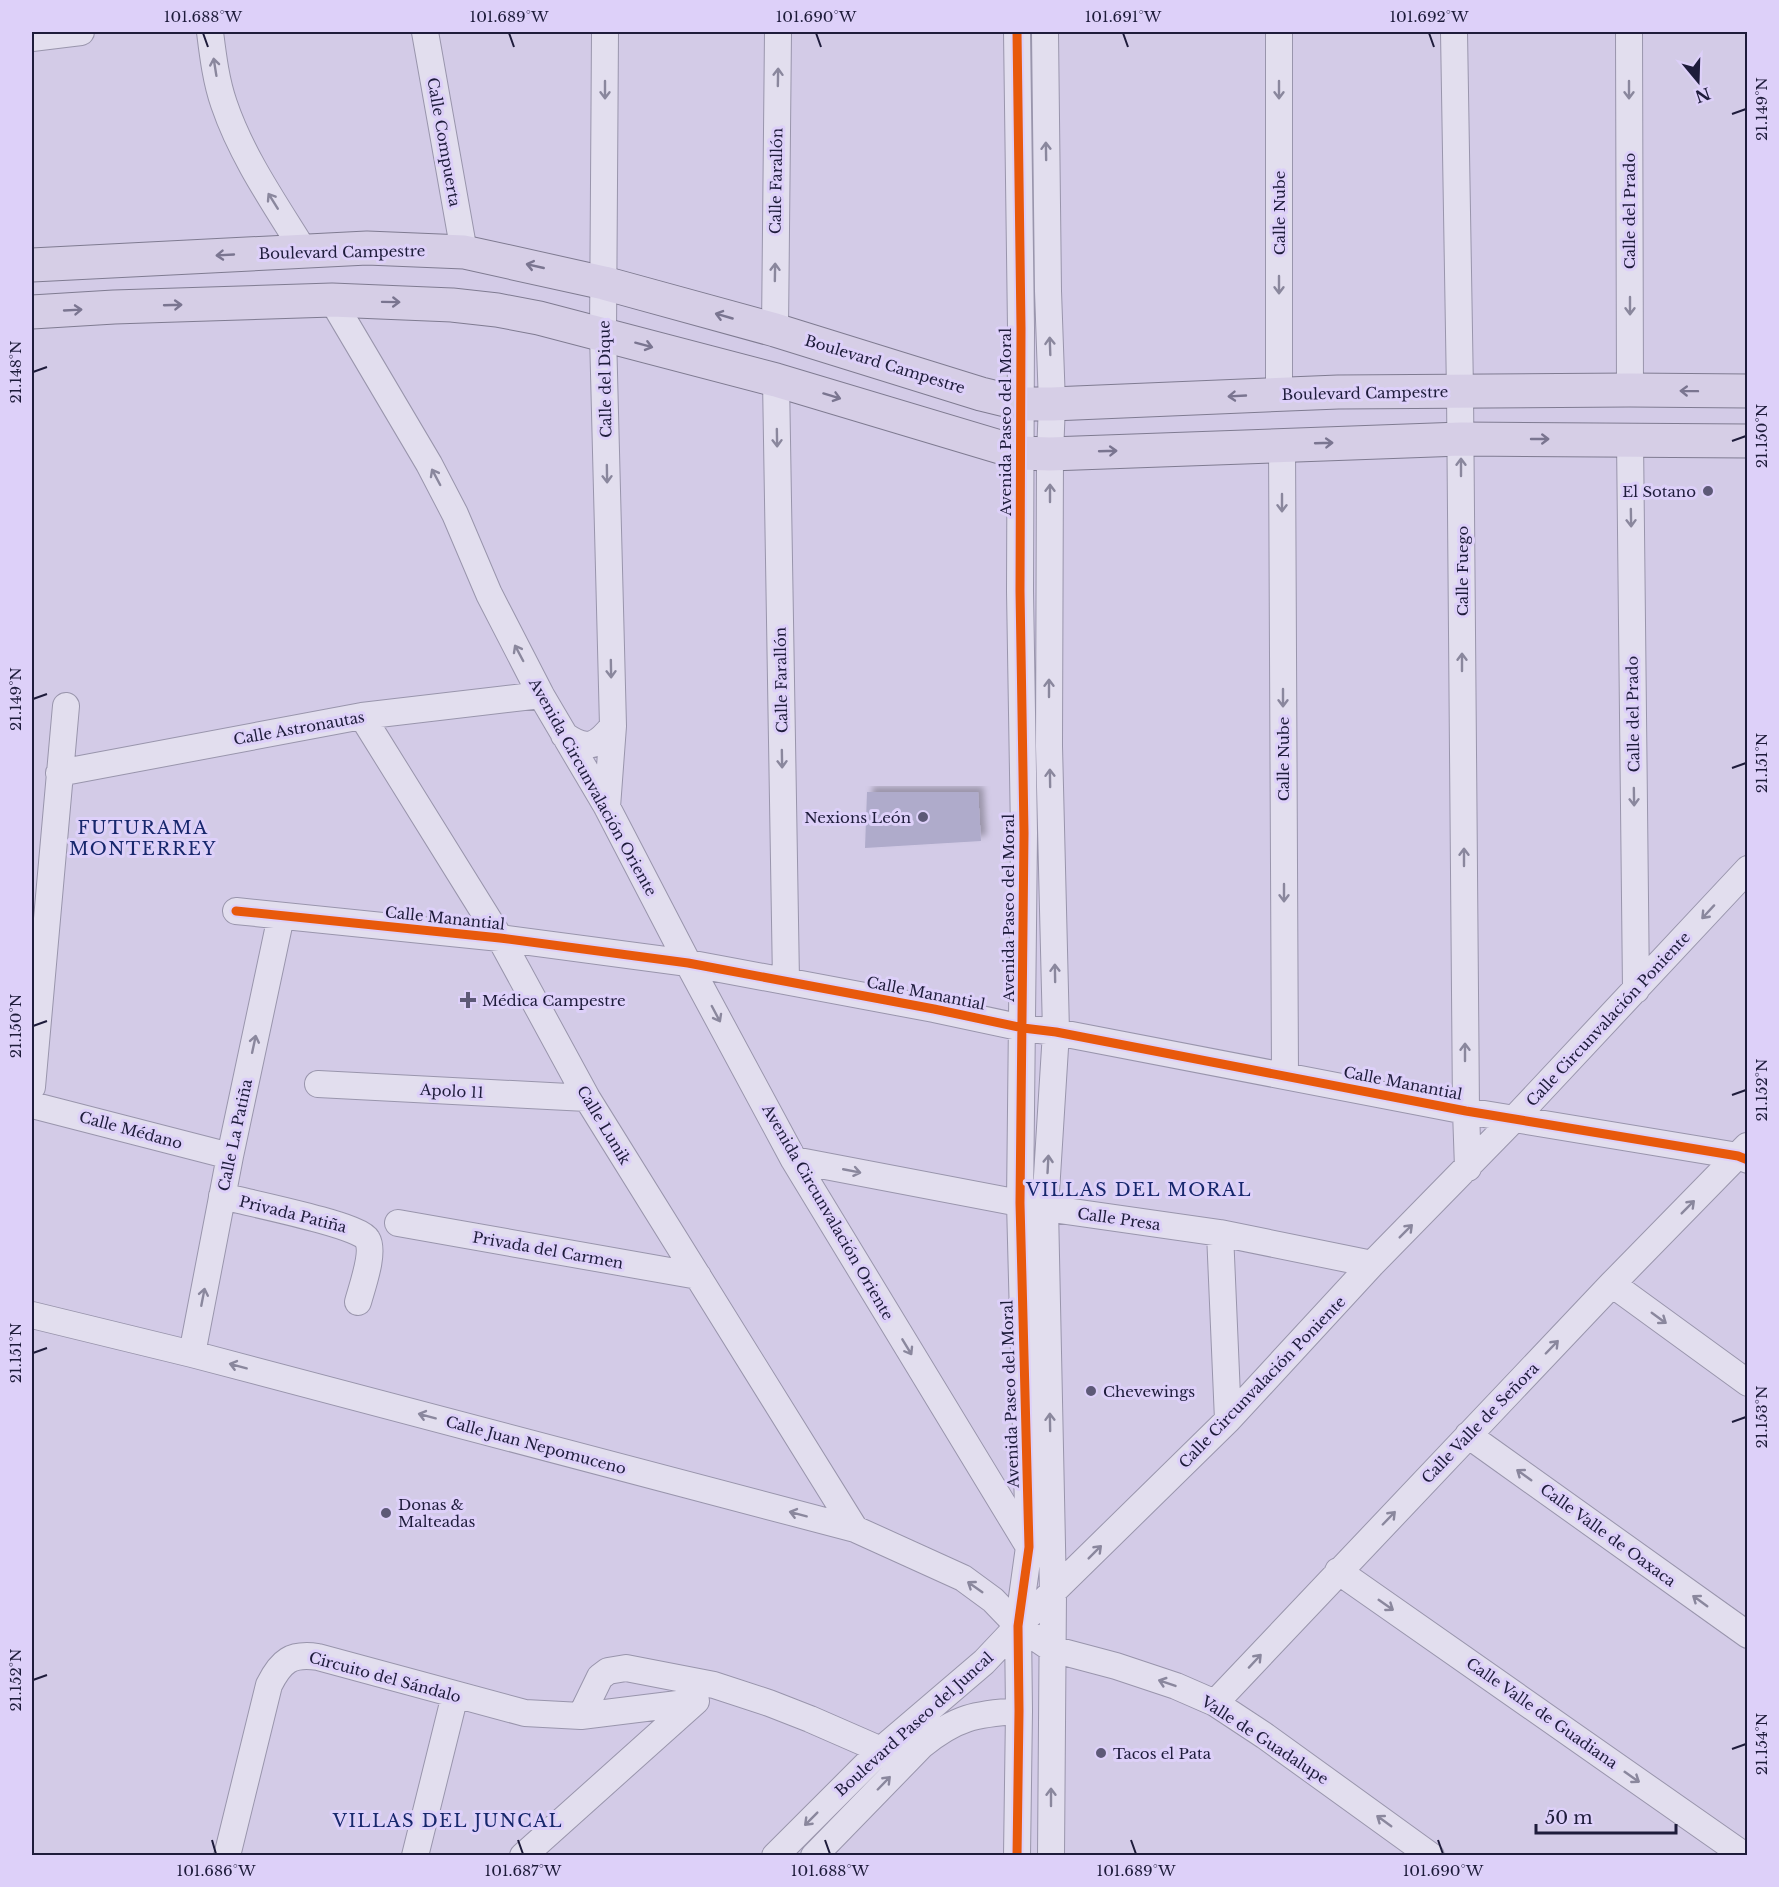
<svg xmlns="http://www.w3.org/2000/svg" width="1779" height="1887" font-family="'Libre Baskerville',serif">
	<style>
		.building { fill: #afabcb; filter: url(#shadow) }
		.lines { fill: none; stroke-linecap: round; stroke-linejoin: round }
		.minor-casing { stroke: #9995ac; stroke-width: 28 }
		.major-casing { stroke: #7f7b91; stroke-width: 35 }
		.minor { stroke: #e2deee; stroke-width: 26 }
		.major { stroke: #d6cee6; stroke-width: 33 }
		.cycleway-casing { stroke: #ddd0f9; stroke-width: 13 }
		.cycleway { stroke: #e8590c; stroke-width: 9 }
		.oneway { stroke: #8a879d }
		.oneway2 { stroke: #7a7590 }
		.ticks { fill: none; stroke: #1e1c3b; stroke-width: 2 }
		.poi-dot { fill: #5d5977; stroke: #ddd0f9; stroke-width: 2 }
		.labels { text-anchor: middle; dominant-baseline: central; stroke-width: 6; stroke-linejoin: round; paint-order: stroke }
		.street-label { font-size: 15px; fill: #1e1c3b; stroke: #ddd0f9 }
		.poi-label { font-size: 15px; fill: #1e1c3b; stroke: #ddd0f9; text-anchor: start }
		.quarter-label { font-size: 18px; letter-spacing: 1.5px; fill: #17276c; stroke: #ddd0f9 }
		.neatline { fill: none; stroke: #1e1c3b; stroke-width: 2 }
		.ticks-label { font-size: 15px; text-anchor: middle; fill: #1e1c3b }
	</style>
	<defs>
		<filter id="shadow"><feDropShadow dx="5.5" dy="-5.5" stdDeviation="3" flood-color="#0004"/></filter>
	</defs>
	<rect width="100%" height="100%" fill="#d3cbe7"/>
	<path class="building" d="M867,792H978L981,841L865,848Z"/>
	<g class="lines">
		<g class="minor-casing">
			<path id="minor" d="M210,32C213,56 216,81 224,104C242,157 275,204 304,251
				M425,32L464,252
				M1017,32L1021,328L1020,591L1024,833L1020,1203L1029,1547L1018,1626L1019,1711L1017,1856
				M1045,32L1048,291L1052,404L1050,454L1049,746L1056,1032L1045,1208L1053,1593L1051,1856
				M1454,32L1460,392L1466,1111L1468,1168
				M1629,32L1630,390
				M32,38L81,32
				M332,300L429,464L455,514L489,594L541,695L607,807L688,963L794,1160L1029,1547
				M775,330L778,32
				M776,380L786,981
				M1279,394V32
				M1630,439L1636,990
				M1282,444L1285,1075
				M362,716L500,938L587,1098L855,1529
				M564,735C587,751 596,747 613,726L603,334L605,32
				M59,773L362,716L541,695
				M607,807L613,726
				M236,911L500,938L688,963L934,1009L1023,1028L1056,1032L1466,1111L1738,1156L1748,1160
				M318,1084L587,1098
				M32,1087L66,706
				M32,1105L230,1156
				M794,1160L1045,1208L1220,1233L1372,1264
				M222,1196C244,1202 360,1225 367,1239C375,1252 362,1287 358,1302
				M398,1223L698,1276
				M1220,1233L1228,1420
				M1612,1284L1748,1383
				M32,1315L192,1354L855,1529L963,1578L993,1600L1018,1626L1052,1649L1116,1666L1176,1686L1215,1703L1265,1736L1431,1856
				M192,1354L230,1156L281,916
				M1468,1435L1748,1635
				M1338,1571L1745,1856
				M1215,1703L1612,1284L1747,1146
				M581,1716L600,1677L608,1671L626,1668L714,1685L769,1703L810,1719L881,1750
				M227,1856L269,1685C281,1661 291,1653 318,1657L525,1713L581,1716L694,1702
				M415,1856L455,1695
				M523,1856L696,1701
				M775,1856L881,1750L984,1662L1018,1626L1228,1420L1372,1264L1515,1118L1748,869
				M814,1856L922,1745C957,1717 975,1714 1019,1711"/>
		</g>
		<g class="major-casing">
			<path id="major" d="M32,265L367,248L464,252L604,283L775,330L981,394L1022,404H1052L1338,392L1630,390L1748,391
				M32,312L114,307L332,300L452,305L497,310L539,318L776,380L1020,453L1050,454L1461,439L1748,441"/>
		</g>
		<use href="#minor" class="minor"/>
		<use href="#major" class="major"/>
		<g class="cycleway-casing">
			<path id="cycleway" d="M1017,32L1021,328L1020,591L1024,833L1020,1203L1029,1547L1018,1626L1019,1711L1017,1856
				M236,911L500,938L688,963L934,1009L1023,1028L1056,1032L1466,1111L1738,1156L1748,1160"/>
		</g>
		<use href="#cycleway" class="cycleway"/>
	</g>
	<defs><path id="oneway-shaft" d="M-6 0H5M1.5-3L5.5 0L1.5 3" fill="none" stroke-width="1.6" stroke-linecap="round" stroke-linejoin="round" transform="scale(1.5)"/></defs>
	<g class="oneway">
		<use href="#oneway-shaft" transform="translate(215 67) rotate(-99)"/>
		<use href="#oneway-shaft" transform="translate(778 77) rotate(-89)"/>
		<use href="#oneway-shaft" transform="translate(605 90) rotate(90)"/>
		<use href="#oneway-shaft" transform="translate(1279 90) rotate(90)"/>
		<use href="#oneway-shaft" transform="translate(1629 90) rotate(90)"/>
		<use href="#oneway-shaft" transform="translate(1046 151) rotate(-91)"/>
		<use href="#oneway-shaft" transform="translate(273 201) rotate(-122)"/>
		<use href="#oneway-shaft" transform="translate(775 272) rotate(-89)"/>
		<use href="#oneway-shaft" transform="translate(1279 285) rotate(90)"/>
		<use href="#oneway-shaft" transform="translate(1630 306) rotate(90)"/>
		<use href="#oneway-shaft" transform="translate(1050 346) rotate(-92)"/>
		<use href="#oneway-shaft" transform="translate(777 438) rotate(89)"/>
		<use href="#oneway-shaft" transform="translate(1461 467) rotate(-90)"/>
		<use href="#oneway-shaft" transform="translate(607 474) rotate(89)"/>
		<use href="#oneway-shaft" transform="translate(436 477) rotate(-118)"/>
		<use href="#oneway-shaft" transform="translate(1050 493) rotate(-90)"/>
		<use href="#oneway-shaft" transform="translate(1282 503) rotate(90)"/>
		<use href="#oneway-shaft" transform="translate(1631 518) rotate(89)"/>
		<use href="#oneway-shaft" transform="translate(519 653) rotate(-118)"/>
		<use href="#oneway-shaft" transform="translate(1462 662) rotate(-90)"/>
		<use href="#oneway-shaft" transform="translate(611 669) rotate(89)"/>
		<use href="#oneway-shaft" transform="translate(1049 688) rotate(-90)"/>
		<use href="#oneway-shaft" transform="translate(1283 698) rotate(90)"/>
		<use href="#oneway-shaft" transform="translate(782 759) rotate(89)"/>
		<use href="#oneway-shaft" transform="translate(1050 778) rotate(-91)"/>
		<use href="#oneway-shaft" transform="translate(1634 797) rotate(89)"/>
		<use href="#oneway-shaft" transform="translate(1464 857) rotate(-90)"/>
		<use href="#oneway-shaft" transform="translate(1284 893) rotate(90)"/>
		<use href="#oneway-shaft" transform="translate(1708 912) rotate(133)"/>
		<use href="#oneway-shaft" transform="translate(1055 973) rotate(-91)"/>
		<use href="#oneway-shaft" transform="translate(716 1014) rotate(62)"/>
		<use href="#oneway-shaft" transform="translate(254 1044) rotate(-78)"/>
		<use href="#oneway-shaft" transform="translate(1465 1052) rotate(-90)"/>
		<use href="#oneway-shaft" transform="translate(1048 1164) rotate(-87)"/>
		<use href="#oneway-shaft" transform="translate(852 1171) rotate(11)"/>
		<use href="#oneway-shaft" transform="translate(1688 1207) rotate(-45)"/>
		<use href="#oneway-shaft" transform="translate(1406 1231) rotate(-45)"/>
		<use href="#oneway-shaft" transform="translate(203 1297) rotate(-79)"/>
		<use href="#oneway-shaft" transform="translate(1659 1318) rotate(36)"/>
		<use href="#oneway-shaft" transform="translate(907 1347) rotate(59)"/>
		<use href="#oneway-shaft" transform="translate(1552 1347) rotate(-46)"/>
		<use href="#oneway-shaft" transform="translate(238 1366) rotate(-165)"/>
		<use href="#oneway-shaft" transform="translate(427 1416) rotate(-165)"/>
		<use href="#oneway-shaft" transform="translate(1050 1422) rotate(-91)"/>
		<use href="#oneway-shaft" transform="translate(1524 1475) rotate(-144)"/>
		<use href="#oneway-shaft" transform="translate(798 1514) rotate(-165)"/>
		<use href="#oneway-shaft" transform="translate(1389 1518) rotate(-46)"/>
		<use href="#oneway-shaft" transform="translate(1095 1552) rotate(-45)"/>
		<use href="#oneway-shaft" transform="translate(975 1587) rotate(-145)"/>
		<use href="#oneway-shaft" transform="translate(1700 1601) rotate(-144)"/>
		<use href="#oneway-shaft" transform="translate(1386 1605) rotate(35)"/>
		<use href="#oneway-shaft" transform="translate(1255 1661) rotate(-47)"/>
		<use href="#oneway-shaft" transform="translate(1167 1683) rotate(-161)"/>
		<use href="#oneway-shaft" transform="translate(1632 1777) rotate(35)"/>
		<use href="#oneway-shaft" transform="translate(884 1783) rotate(-46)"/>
		<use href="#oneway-shaft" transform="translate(1051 1797) rotate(-90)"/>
		<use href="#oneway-shaft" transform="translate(811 1819) rotate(135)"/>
		<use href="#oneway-shaft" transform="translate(1384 1821) rotate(-144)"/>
	</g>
	<g class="oneway2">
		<use href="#oneway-shaft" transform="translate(225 255) rotate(177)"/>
		<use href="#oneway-shaft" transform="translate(535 266) rotate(-167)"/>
		<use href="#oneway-shaft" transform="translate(391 302) rotate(1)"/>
		<use href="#oneway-shaft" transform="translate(173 305) rotate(-2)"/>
		<use href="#oneway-shaft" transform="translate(73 310) rotate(-3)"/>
		<use href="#oneway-shaft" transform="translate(724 316) rotate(-164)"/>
		<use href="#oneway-shaft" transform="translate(644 345) rotate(15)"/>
		<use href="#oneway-shaft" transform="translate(1689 391) rotate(-179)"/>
		<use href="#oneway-shaft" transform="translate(832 396) rotate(17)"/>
		<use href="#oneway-shaft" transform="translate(1237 396) rotate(177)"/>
		<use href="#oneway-shaft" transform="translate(1540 439)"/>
		<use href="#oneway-shaft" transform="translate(1324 443) rotate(-2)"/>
		<use href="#oneway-shaft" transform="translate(1108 451) rotate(-2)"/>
	</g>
	<path class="ticks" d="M203,33L208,47M509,33L514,47M816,33L821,47M1123,33L1128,47M1429,33L1434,47M1732,114L1746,109M33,372L47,367M1732,441L1746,436M33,699L47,694M1732,768L1746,763M33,1026L47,1021M1732,1095L1746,1090M33,1353L47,1348M1732,1422L1746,1417M33,1680L47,1675M1732,1749L1746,1744M212,1840L216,1854M518,1840L523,1854M825,1840L830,1854M1131,1840L1136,1854M1438,1840L1443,1854"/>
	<g class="poi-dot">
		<circle cx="1708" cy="491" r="6"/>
		<circle cx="923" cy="817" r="6"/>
		<path d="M465 991h6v6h6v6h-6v6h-6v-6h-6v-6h6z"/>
		<circle cx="1091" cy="1391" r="6"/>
		<circle cx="386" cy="1513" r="6"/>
		<circle cx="1101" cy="1753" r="6"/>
	</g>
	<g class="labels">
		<g class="street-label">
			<text transform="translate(444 142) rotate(80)">Calle Compuerta</text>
			<text transform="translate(776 181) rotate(-89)">Calle Farallón</text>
			<text transform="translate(1629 211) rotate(-90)">Calle del Prado</text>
			<text transform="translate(1279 213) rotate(-90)">Calle Nube</text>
			<text transform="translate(342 252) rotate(-1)">Boulevard Campestre</text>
			<text transform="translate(885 364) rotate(17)">Boulevard Campestre</text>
			<text transform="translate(605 379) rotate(-91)">Calle del Dique</text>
			<text transform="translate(1365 393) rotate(-1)">Boulevard Campestre</text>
			<text transform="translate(1005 422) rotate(-90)">Avenida Paseo del Moral</text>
			<text transform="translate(1462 571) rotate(-90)">Calle Fuego</text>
			<text transform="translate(781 680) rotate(-91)">Calle Farallón</text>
			<text transform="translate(1633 714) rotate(-91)">Calle del Prado</text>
			<text transform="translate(299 728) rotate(-10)">Calle Astronautas</text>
			<text transform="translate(1283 759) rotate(-90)">Calle Nube</text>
			<text transform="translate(593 787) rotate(61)">Avenida Circunvalación Oriente</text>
			<text transform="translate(1008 908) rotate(-90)">Avenida Paseo del Moral</text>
			<text transform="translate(445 918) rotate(6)">Calle Manantial</text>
			<text transform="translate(926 993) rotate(11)">Calle Manantial</text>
			<text transform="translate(1608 1019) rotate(-47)">Calle Circunvalación Poniente</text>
			<text transform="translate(1403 1083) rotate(11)">Calle Manantial</text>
			<text transform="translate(452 1091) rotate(3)">Apolo 11</text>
			<text transform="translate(604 1125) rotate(59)">Calle Lunik</text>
			<text transform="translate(131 1130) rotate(15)">Calle Médano</text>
			<text transform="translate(235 1135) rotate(-78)">Calle La Patiña</text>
			<text transform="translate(828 1212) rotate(60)">Avenida Circunvalación Oriente</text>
			<text transform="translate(293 1214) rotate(14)">Privada Patiña</text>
			<text transform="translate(1119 1219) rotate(8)">Calle Presa</text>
			<text transform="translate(548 1250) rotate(10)">Privada del Carmen</text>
			<text transform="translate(1262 1382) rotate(-46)">Calle Circunvalación Poniente</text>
			<text transform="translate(1010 1394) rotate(-92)">Avenida Paseo del Moral</text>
			<text transform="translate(1480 1423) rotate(-46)">Calle Valle de Señora</text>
			<text transform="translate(536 1445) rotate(15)">Calle Juan Nepomuceno</text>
			<text transform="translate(1608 1535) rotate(36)">Calle Valle de Oaxaca</text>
			<text transform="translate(385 1677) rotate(15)">Circuito del Sándalo</text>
			<text transform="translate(1542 1713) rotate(35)">Calle Valle de Guadiana</text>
			<text transform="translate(914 1724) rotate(-42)">Boulevard Paseo del Juncal</text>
			<text transform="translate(1265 1740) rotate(33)">Valle de Guadalupe</text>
		</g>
		<g class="poi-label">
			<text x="1696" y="491" text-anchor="end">El Sotano</text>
			<text x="911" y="817" text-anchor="end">Nexions León</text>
			<text x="482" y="1000">Médica Campestre</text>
			<text x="1103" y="1391">Chevewings</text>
			<text x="398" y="1504">Donas &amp;<tspan x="398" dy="17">Malteadas</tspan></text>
			<text x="1113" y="1753">Tacos el Pata</text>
		</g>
		<g class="quarter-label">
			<text x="143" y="828">FUTURAMA<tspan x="143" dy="21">MONTERREY</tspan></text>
			<text x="1139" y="1190">VILLAS DEL MORAL</text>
			<text x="448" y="1821">VILLAS DEL JUNCAL</text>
		</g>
	</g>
	<rect width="1779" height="1887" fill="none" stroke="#ddd0f9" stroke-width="66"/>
	<g transform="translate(1698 81) rotate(161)" stroke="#ddd0f9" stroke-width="4.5" paint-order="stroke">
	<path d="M0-4.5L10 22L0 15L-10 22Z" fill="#1e1c3b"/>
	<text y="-9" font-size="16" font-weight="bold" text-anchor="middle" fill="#1e1c3b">N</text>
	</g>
	<path d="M1536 1824v9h140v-9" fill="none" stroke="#1e1c3b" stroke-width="3"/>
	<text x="1545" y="1824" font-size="18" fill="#1e1c3b" stroke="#ddd0f9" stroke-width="4.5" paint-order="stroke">50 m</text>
	<rect x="33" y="33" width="1713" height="1821" class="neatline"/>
	<g class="ticks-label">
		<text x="203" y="22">101.688°W</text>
		<text x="509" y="22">101.689°W</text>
		<text x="816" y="22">101.690°W</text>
		<text x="1123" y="22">101.691°W</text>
		<text x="1429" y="22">101.692°W</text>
		<text transform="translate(1762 109) rotate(-90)" y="5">21.149°N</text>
		<text transform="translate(16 372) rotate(-90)" y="5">21.148°N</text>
		<text transform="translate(1762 436) rotate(-90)" y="5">21.150°N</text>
		<text transform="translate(16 699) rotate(-90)" y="5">21.149°N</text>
		<text transform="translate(1762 763) rotate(-90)" y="5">21.151°N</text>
		<text transform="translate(16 1026) rotate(-90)" y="5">21.150°N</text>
		<text transform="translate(1762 1090) rotate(-90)" y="5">21.152°N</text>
		<text transform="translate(16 1353) rotate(-90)" y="5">21.151°N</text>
		<text transform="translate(1762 1417) rotate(-90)" y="5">21.153°N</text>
		<text transform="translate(16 1680) rotate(-90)" y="5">21.152°N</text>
		<text transform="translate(1762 1744) rotate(-90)" y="5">21.154°N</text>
		<text x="216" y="1876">101.686°W</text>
		<text x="523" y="1876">101.687°W</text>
		<text x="830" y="1876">101.688°W</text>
		<text x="1136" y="1876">101.689°W</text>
		<text x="1443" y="1876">101.690°W</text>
	</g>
</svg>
